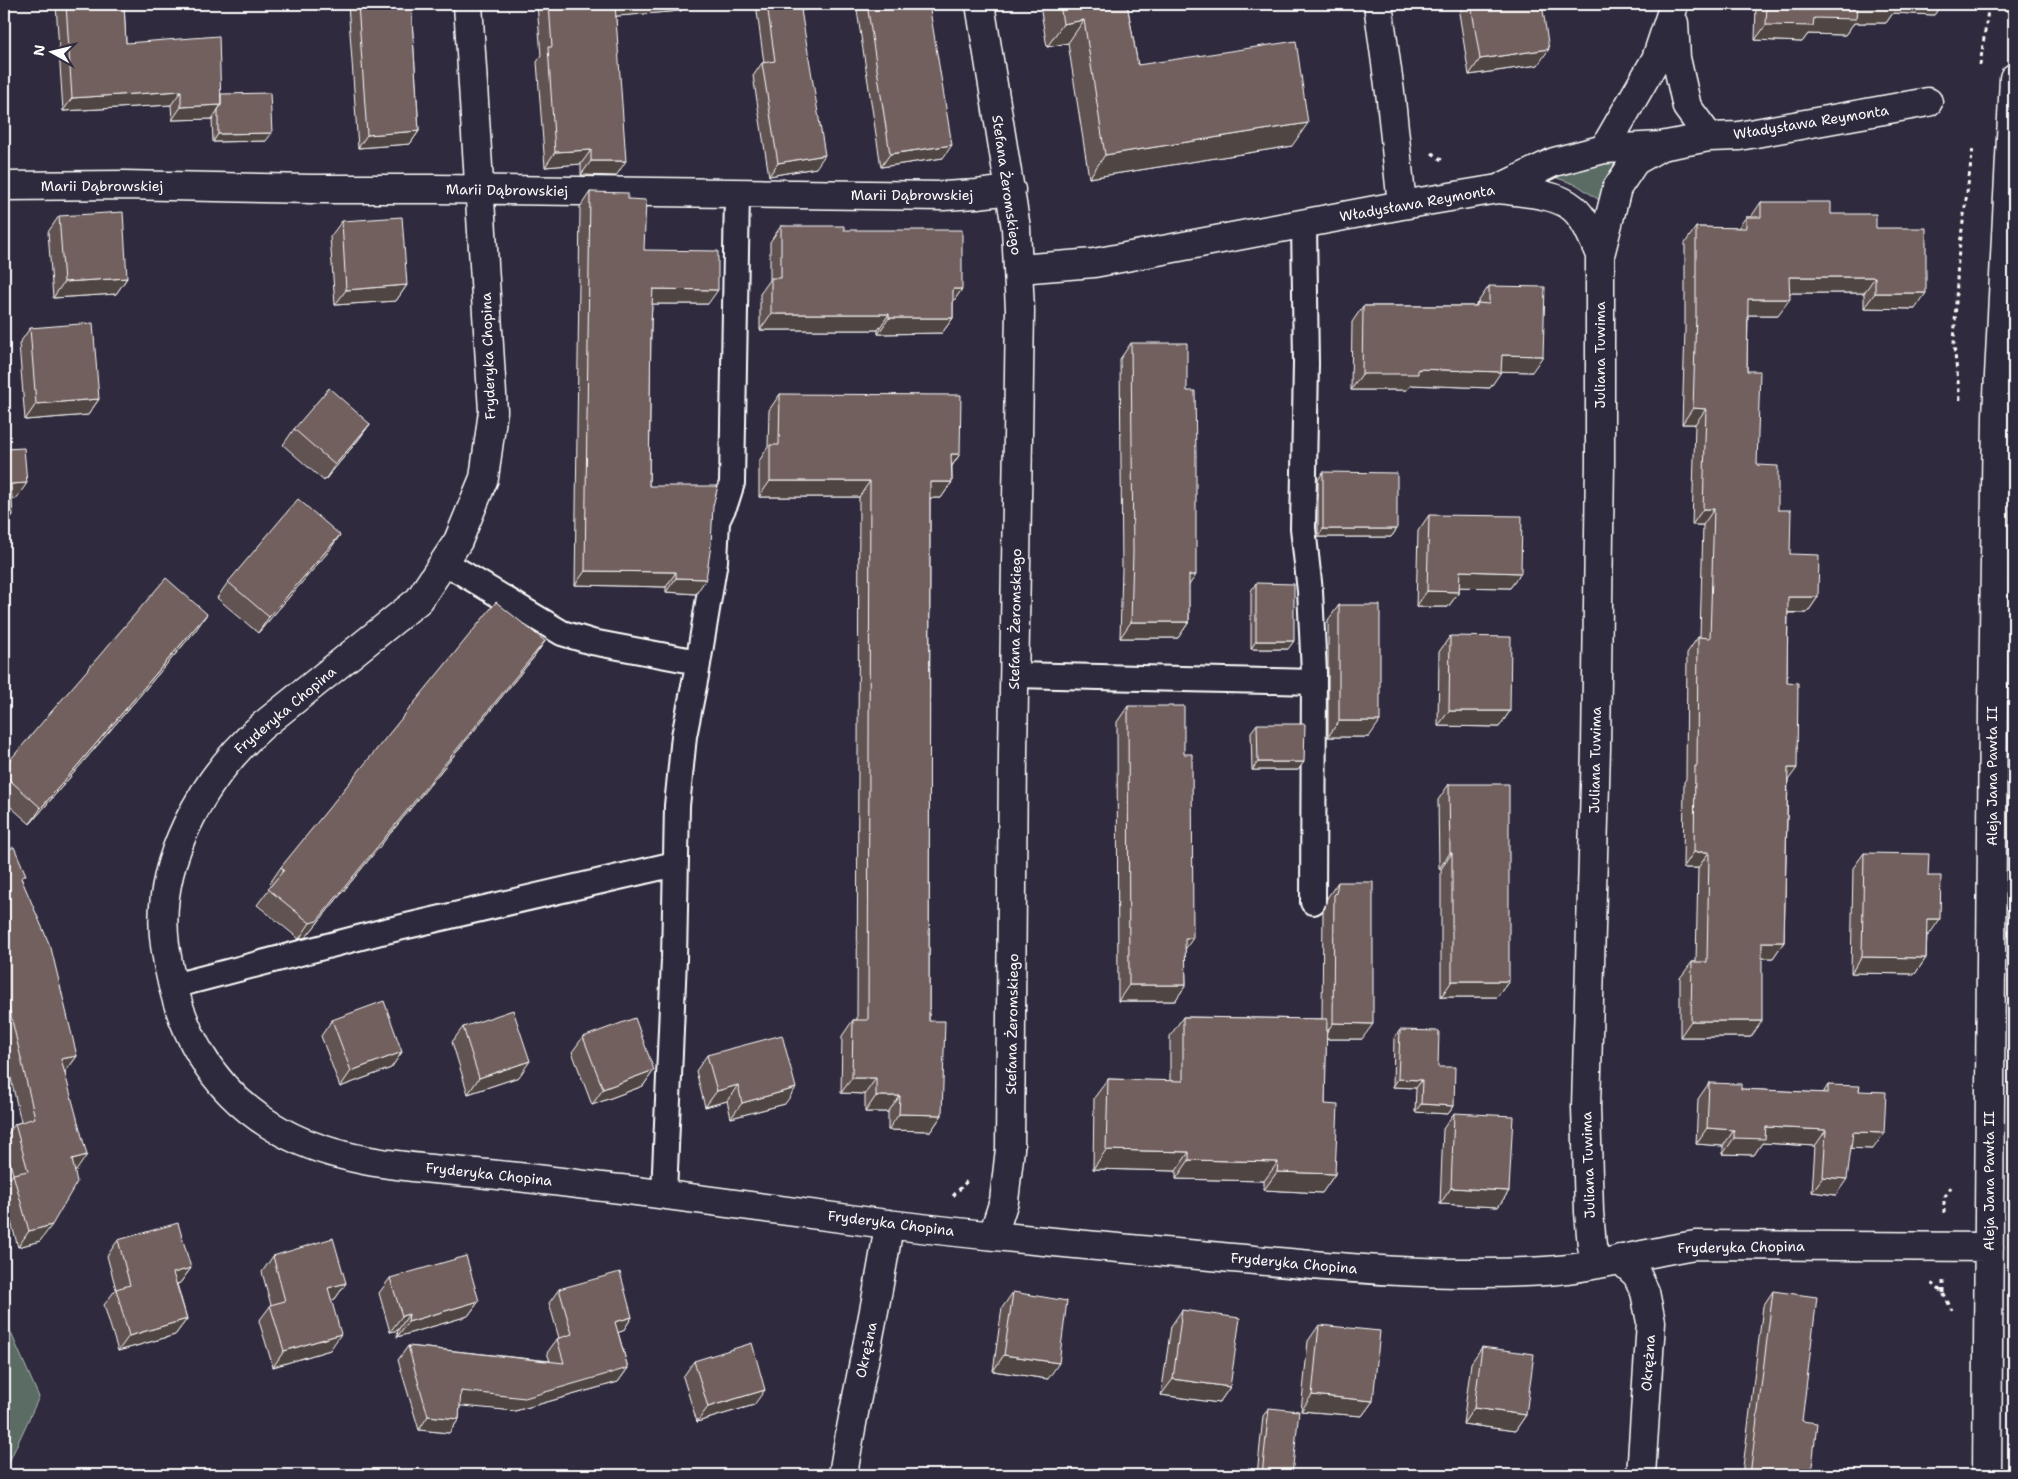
<svg xmlns="http://www.w3.org/2000/svg" width="2018" height="1479" font-family="'Shantell Sans',sans-serif">
	<style>
		.green { fill: #5a6c64; stroke: #acb6b2 }
		.lines { fill: none; stroke-linecap: round; stroke-linejoin: round }
		.lane-casing { stroke: #fff; stroke-width: 28 }
		.street-casing { stroke: #fff; stroke-width: 31 }
		.path { stroke: #fff; stroke-width: 3; stroke-dasharray: 4 4; stroke-linecap: butt }
		.lane { stroke: #2f2a3d; stroke-width: 24 }
		.street { stroke: #2f2a3d; stroke-width: 28 }
		.wall { fill: #625352; stroke: #fff }
		.shaded-wall { fill: #504442; stroke: #fff }
		.building { fill: #72615f; stroke: #fff }
		.labels { text-anchor: middle; dominant-baseline: central; stroke-width: 4.5; stroke-linejoin: round; paint-order: stroke }
		.street-label { font-size: 14px; fill: #fff; stroke: #2f2a3d }
	</style>
	<rect width="100%" height="100%" fill="#2f2a3d"/>
	<filter id="ink" filterUnits="userSpaceOnUse"><feTurbulence type="fractalNoise" baseFrequency=".02" numOctaves="2"/><feDisplacementMap in="SourceGraphic" scale="10" xChannelSelector="R" yChannelSelector="G"/><feConvolveMatrix kernelMatrix="1 2 1 2 8 2 1 2 1" color-interpolation-filters="sRGB"/></filter>
	<g filter="url(#ink)">
		<path class="green" d="M1627,155L1602,202L1577,185L1557,178L1555,173Z
			M4,1317L39,1397L4,1473Z"/>
		<g class="lines">
			<g class="lane-casing">
				<path id="lane" d="M1304,224L1306,363L1303,528L1310,591L1314,673L1313,902
					M444,562L562,633L592,642L698,662
					M1015,675L1314,682
					M173,986L381,932L675,864
					M664,1194L674,959L677,806L684,736L696,676L715,561L717,521L726,502L732,483L737,194"/>
			</g>
			<g class="street-casing">
				<path id="street" d="M468,4L493,411L484,478L458,541L419,600L262,726C202,779 154,864 165,945C176,1026 209,1092 282,1132C344,1166 419,1167 487,1174C532,1178 576,1184 621,1189C709,1200 798,1212 887,1224C994,1237 1103,1247 1211,1256C1322,1266 1434,1278 1545,1271C1596,1268 1646,1252 1696,1245L1989,1247
					M980,4L1016,228L1020,310L1013,754L1010,1149L1004,1201L993,1235
					M1378,4L1391,100L1402,205
					M1674,23L1676,58L1687,107L1709,137
					M1604,149L1656,59L1673,8
					M4,186L123,185L312,189H435L943,196L977,194L1011,190
					M1498,189C1520,192 1556,193 1573,208C1586,219 1593,239 1600,255
					M1019,269L1094,263L1402,205L1498,189L1554,162L1604,149L1661,146L1709,137L1739,136L1928,102
					M1620,1259L1637,1275L1645,1292L1651,1322L1641,1475
					M1597,1264L1592,1246L1589,1212L1586,1107L1596,748L1600,462V255L1617,188L1635,161L1661,146
					M843,1475C856,1391 877,1308 889,1224
					M1987,1475L1993,706L1997,415L2014,78"/>
			</g>
			<path class="path" d="M1980,65L1989,4
				M1432,153L1443,161
				M1960,400L1954,345L1958,259L1973,148
				M953,1196L969,1179
				M1944,1213V1198L1953,1184
				M1932,1283L1943,1293L1952,1310
				M1943,1293V1281"/>
			<use href="#lane" class="lane"/>
			<use href="#street" class="street"/>
		</g>
		<path class="wall" d="M56,4H124L126,43L221,94L266,141L213,142L212,118V119L172,120L171,105L63,111Z
			M348,4H411L419,131L410,144L358,148Z
			M537,4H685L681,11L616,16V176L581,175V164L545,167L537,62L541,56Z
			M756,4H849L801,10L816,168L769,176L753,76L762,63H764Z
			M856,4H929L943,158L881,167Z
			M1035,4H1127L1138,65L1292,146L1089,178L1068,43L1047,47L1040,6L1036,7Z
			M1465,4H1542L1538,65L1469,75L1459,13Z
			M1756,4H1942L1934,15L1893,13L1886,23H1854L1845,35L1808,34L1802,42L1755,40Z
			M590,192L628,199L644,250L708,304H652L651,323L649,486L696,594L666,592V587L575,585L580,207Z
			M1761,202L1831,214L1876,228L1915,309L1864,308V293H1790L1778,315H1748L1747,371L1757,465L1778,510L1790,554L1818,597L1807,613H1788L1787,682L1788,781L1784,942L1773,958H1762L1751,1037H1680V978L1692,962H1696L1698,868H1683L1684,782L1686,779L1687,653L1698,637H1700L1703,525H1692L1695,424H1682L1685,330V243L1696,227L1738,228L1746,217H1751Z
			M59,216L127,278L116,294L53,298L48,232Z
			M342,221L407,285L396,301L335,305L330,237Z
			M781,226L844,230L962,289L953,302V318L942,333L878,334V330H760V294L770,280V242Z
			M1489,286L1532,372L1501,371L1490,388L1411,385L1407,390H1351L1352,322L1363,306H1475L1477,303H1478V302Z
			M30,328L99,399L88,415L25,420L19,344Z
			M1131,343L1187,391L1189,622L1178,638H1120L1122,568L1120,359Z
			M780,394L960,454L952,466V482L941,498H930L929,1021L942,1115L931,1131L888,1130V1112H865V1094L841,1093L842,1036L853,1020H857L859,497H759V461L768,447L769,410Z
			M370,424L359,439L324,481L283,445L294,429Z
			M1323,472L1397,529L1391,537H1318V480Z
			M1429,515L1521,573L1510,588L1459,587V592L1448,607H1416L1418,531Z
			M329,551L258,633L217,598L228,582Z
			M1256,583L1288,649H1251V591Z
			M1339,605L1369,737H1328V620Z
			M196,630L30,824L4,801V767Z
			M1450,636L1510,711L1499,727L1438,726L1439,652Z
			M545,641L534,657L306,937L299,939L257,905L272,885L270,883L281,867Z
			M1128,706L1185,949L1186,985L1175,1001H1118L1117,722Z
			M1257,724L1298,770H1252L1251,732Z
			M1449,784L1509,981L1497,997H1441V869H1439L1438,800Z
			M4,852L22,880L77,1056L66,1071L65,1072L76,1171H75L40,1241L18,1247L4,1197V1187L13,1174L4,1139L15,1124L21,1122L4,1048Z
			M1864,853L1928,876L1929,935H1927L1926,958L1915,974L1851,973L1853,868Z
			M1338,882L1362,1039H1326L1325,1104L1335,1174L1322,1193L1264,1190V1181L1176,1179V1171L1093,1169L1094,1098L1108,1079L1170,1081V1036L1183,1017L1322,1019L1323,911L1325,908L1327,898Z
			M332,1020L402,1052L391,1068L340,1087L321,1036Z
			M463,1027L519,1077L468,1094L452,1042Z
			M1400,1030L1438,1067L1454,1106L1448,1114L1415,1112L1416,1088L1393,1087L1394,1038Z
			M583,1037L654,1070L643,1086L592,1105L572,1052Z
			M707,1055L785,1104L731,1118L727,1101L705,1107L696,1071Z
			M1709,1083L1741,1089L1823,1093L1828,1085L1859,1091L1873,1149L1851,1148L1836,1195L1812,1192L1815,1146L1762,1143L1754,1155L1723,1154V1146L1696,1144L1698,1099Z
			M1454,1113L1509,1191L1498,1207L1440,1204L1443,1129Z
			M118,1240L191,1268L180,1283L177,1284L187,1319L175,1335L118,1351L104,1305L116,1289L107,1256Z
			M273,1256L346,1283L335,1299L331,1300L330,1350L273,1367L259,1321L271,1305L262,1272Z
			M390,1278L479,1301L468,1316L397,1337L398,1330L390,1332L379,1293Z
			M559,1289L632,1317L623,1331L618,1332L628,1368L618,1382L515,1411L460,1405L459,1419L449,1433L419,1430L398,1360L408,1346L550,1361L547,1353L557,1339L559,1338L549,1303Z
			M1773,1291L1811,1475H1742L1763,1306Z
			M1013,1292L1048,1379L993,1371L1002,1308Z
			M1182,1310L1230,1387L1219,1403L1161,1395L1171,1326Z
			M1319,1325L1373,1401L1362,1416L1301,1411L1308,1341Z
			M1482,1347L1526,1415L1515,1431L1463,1424L1471,1363Z
			M694,1361L754,1405L697,1422L683,1377Z
			M1269,1408L1292,1475H1257L1263,1416Z"/>
		<path class="shaded-wall" d="M615,4H685L681,11L605,17Z
			M795,4H849L790,12Z
			M1038,4H1042L1040,6L1036,7Z
			M1894,4H1942L1934,15L1893,13L1886,23H1854L1845,35L1808,34L1802,42L1755,40L1766,25L1814,18L1857,7Z
			M1084,20L1068,43L1047,47L1063,24Z
			M1549,49L1538,65L1469,75L1480,59Z
			M181,91L171,105L63,111L72,98Z
			M221,105L212,119L172,120L181,107Z
			M1308,123L1292,146L1089,178L1105,155Z
			M419,131L410,144L358,148L367,135Z
			M272,133L266,141L213,142L218,134Z
			M952,145L943,158L881,167L890,154Z
			M591,150L581,164L545,167L555,152Z
			M825,155L816,168L769,176L778,163Z
			M591,161H626L616,176L581,175Z
			M1789,277H1875L1864,293H1778Z
			M127,278L116,294L53,298L64,282Z
			M407,285L396,301L335,305L346,290Z
			M653,289L718,290L708,304H643Z
			M953,289H962L951,305Z
			M1875,293H1926L1915,309L1864,308Z
			M1748,299H1790L1778,315H1737Z
			M771,314H889L878,330H760Z
			M889,318H953L942,333L878,334Z
			M1502,355L1543,356L1532,372L1490,371Z
			M1418,369L1501,372L1490,388L1411,385L1407,390H1351L1362,374Z
			M99,399L88,415L25,420L36,404Z
			M1693,408L1706,409L1695,424H1682Z
			M370,424L359,439L324,481L335,465Z
			M951,454H960L949,470Z
			M770,481H870L859,497H759Z
			M930,482H952L941,498H919Z
			M27,483L16,499L4,500L11,484Z
			M1703,509H1714L1703,525H1692Z
			M4,515H13L4,528Z
			M1323,529H1397L1391,537H1318Z
			M340,535L329,551L258,633L269,617Z
			M585,571L676,572L666,587L575,585Z
			M1460,571L1521,573L1510,588L1449,587Z
			M1189,575H1196L1185,591Z
			M676,578L706,579L696,594L666,592Z
			M1427,591L1459,592L1448,607H1416Z
			M1788,597H1818L1807,613L1777,612Z
			M207,614L196,630L30,824L41,808Z
			M1131,622H1189L1178,638H1120Z
			M545,641L534,657L306,937L299,939L310,923Z
			M1256,641H1294L1288,649H1251Z
			M1449,711H1510L1499,727L1438,726Z
			M1339,721H1380L1369,737H1328Z
			M1258,762H1304L1298,770H1252Z
			M1788,768H1797L1786,783Z
			M1694,852H1709L1698,868H1683Z
			M1450,853H1452L1441,869H1439Z
			M1927,919H1940L1929,935L1916,934Z
			M1185,938H1193L1182,954Z
			M1762,942H1784L1773,958H1751Z
			M1862,957L1926,958L1915,974L1851,973Z
			M1452,981H1509L1497,997H1441Z
			M1129,985H1186L1175,1001H1118Z
			M1691,1021H1762L1751,1037H1680Z
			M1333,1023L1373,1024L1362,1039H1322Z
			M402,1052L391,1068L340,1087L351,1071Z
			M77,1056L66,1071L50,1075L61,1059Z
			M530,1061L519,1077L468,1094L479,1078Z
			M654,1070L643,1086L592,1105L603,1089Z
			M852,1078H876L865,1094L841,1093Z
			M1398,1079L1422,1080L1416,1088L1393,1087Z
			M738,1085L727,1101L705,1107L717,1091Z
			M796,1088L785,1104L731,1118L742,1103Z
			M876,1096H900L888,1112H865Z
			M1421,1104L1454,1106L1448,1114L1415,1112Z
			M899,1114L942,1115L931,1131L888,1130Z
			M1766,1127L1826,1130L1815,1146L1762,1143L1754,1155L1723,1154L1734,1138Z
			M1707,1128L1734,1130L1723,1146L1696,1144Z
			M1853,1132L1884,1133L1873,1149L1842,1148Z
			M1106,1150L1189,1152L1176,1171L1093,1169Z
			M87,1155L76,1171L61,1175L72,1159Z
			M1189,1160L1278,1162L1264,1181L1176,1179Z
			M1277,1172L1335,1174L1322,1193L1264,1190Z
			M1823,1177L1847,1179L1836,1195L1812,1192Z
			M1451,1188L1509,1191L1498,1207L1440,1204Z
			M52,1225L40,1241L18,1247L29,1231Z
			M191,1268L180,1283L162,1289L173,1273Z
			M346,1283L335,1299L317,1304L328,1288Z
			M479,1301L468,1316L397,1337L408,1322Z
			M409,1314L398,1330L390,1332L402,1316Z
			M632,1317L623,1331L605,1336L615,1322Z
			M187,1319L175,1335L118,1351L129,1336Z
			M341,1334L330,1350L273,1367L284,1351Z
			M1004,1355L1059,1363L1048,1379L993,1371Z
			M628,1368L618,1382L515,1411L452,1405L461,1391Z
			M1173,1379L1230,1387L1219,1403L1161,1395Z
			M765,1390L754,1405L697,1422L708,1407Z
			M1312,1395L1373,1401L1362,1416L1301,1411Z
			M1474,1408L1526,1415L1515,1431L1463,1424Z
			M428,1416L459,1419L449,1433L419,1430Z"/>
		<path class="building" d="M66,4H124L126,43L219,36L221,105L181,107V91L72,98Z
			M358,4H411L419,131L367,135Z
			M549,4H615L626,161H591V150L555,152L548,47H552Z
			M767,4H800L825,155L778,163L762,63L775,61Z
			M867,4H929L952,145L890,154Z
			M1060,4H1127L1138,65L1296,41L1308,123L1105,155L1084,20L1063,24Z
			M1471,4H1542L1549,49L1480,59Z
			M1767,4H1898L1897,8L1857,7L1856,19L1814,18L1813,26L1766,25Z
			M270,93L272,133L218,134V110L221,105V94Z
			M590,192L628,193V199L646,200L644,250L718,251V290L653,289L651,323L649,486H718L713,506L711,545L706,579L676,578V572L585,571Z
			M1761,202H1831V214H1876V228H1926V293H1875V277H1789L1790,299H1748L1747,371H1760L1757,465L1778,466V510H1791L1790,554L1819,555L1818,597H1788L1787,682L1798,683L1797,768H1788L1784,942H1762V1021H1691L1692,962H1707L1709,852H1694L1695,766H1697L1698,637L1710,638L1714,509H1703L1706,409L1693,408L1696,314V227L1746,228V217H1761Z
			M123,212L127,278L64,282L59,216Z
			M402,217L407,285L346,290L342,221Z
			M781,226H844V230H962V289H953V318H889V314H771V278H781Z
			M1489,286L1545,287L1543,356L1502,355L1501,372L1418,369V374H1362L1363,306H1477V303L1489,304Z
			M93,323L99,399L36,404L30,328Z
			M1131,343H1187V391H1195L1196,455V575H1189V622H1131L1133,553Z
			M329,388L370,424L335,465L294,429Z
			M780,394L961,395L960,454H951L952,482H930L929,1021H945L942,1115L899,1114L900,1096H876V1078H852L853,1020H868L870,481H770V445H779Z
			M24,448L27,483L11,484L13,515H4V449Z
			M1323,472L1397,473V529H1323Z
			M298,499L340,535L269,617L228,582Z
			M1429,515L1522,516L1521,573L1460,571L1459,592L1427,591Z
			M166,578L207,614L41,808L4,775V767Z
			M1256,583L1294,584V641H1256Z
			M496,602L545,641L317,921L310,923L268,889L284,870L281,867Z
			M1339,605H1380V721H1339Z
			M1450,636L1511,637L1510,711H1449Z
			M1128,706H1184V754H1192L1193,938H1185L1186,985H1129Z
			M1257,724H1305L1304,762H1258Z
			M1449,784H1509V981H1452V853H1450Z
			M14,847L26,875L21,878L51,948L77,1056L61,1059L87,1155L72,1159L77,1182L52,1225L29,1231L13,1174L28,1171L15,1124L35,1118L4,986V852Z
			M1864,853L1929,854L1928,876H1941L1940,919H1927L1926,958L1862,957Z
			M1338,882H1373V1024L1333,1023L1334,895L1336,893Z
			M384,1001L402,1052L351,1071L332,1020Z
			M513,1010L530,1061L479,1078L463,1027Z
			M1183,1017L1327,1019L1325,1104L1338,1105L1335,1174L1277,1172L1278,1162L1189,1160V1152L1106,1150L1108,1079L1183,1081Z
			M635,1018L654,1070L603,1089L583,1037Z
			M1400,1030L1439,1031L1438,1067H1455L1454,1106L1421,1104L1422,1080L1398,1079Z
			M782,1035L796,1088L742,1103L738,1085L717,1091L707,1055Z
			M1709,1083L1741,1084V1089L1828,1093V1085L1860,1086L1859,1091L1886,1092L1884,1133L1853,1132L1847,1179L1823,1177L1826,1130L1766,1127L1765,1139L1734,1138V1130L1707,1128Z
			M1454,1113L1513,1116L1509,1191L1451,1188Z
			M178,1223L191,1268L173,1273L187,1319L129,1336L116,1289L130,1285L118,1240Z
			M333,1238L346,1283L328,1288L341,1334L284,1351L270,1305L285,1301L273,1256Z
			M466,1256L479,1301L408,1322L409,1314L402,1316L390,1278Z
			M620,1272L632,1317L615,1322L628,1368L525,1398L461,1391L459,1419L428,1416L408,1346L564,1363L557,1339L572,1334L559,1289Z
			M1773,1291L1817,1297L1802,1421L1817,1423L1811,1475H1750Z
			M1013,1292L1067,1301L1059,1363L1004,1355Z
			M1182,1310L1240,1318L1230,1387L1173,1379Z
			M1319,1325L1380,1331L1373,1401L1312,1395Z
			M752,1343L765,1390L708,1407L694,1361Z
			M1482,1347L1534,1354L1526,1415L1474,1408Z
			M1269,1408L1299,1411L1292,1475H1262Z
			M667,1472L668,1475H658Z"/>
	</g>
	<g class="labels">
		<g class="street-label">
			<text transform="translate(1811 122) rotate(-9)">Władysława Reymonta</text>
			<text transform="translate(1007 185) rotate(82)">Stefana Żeromskiego</text>
			<text x="102" y="186">Marii Dąbrowskiej</text>
			<text transform="translate(507 190) rotate(1)">Marii Dąbrowskiej</text>
			<text x="912" y="195">Marii Dąbrowskiej</text>
			<text transform="translate(1417 203) rotate(-10)">Władysława Reymonta</text>
			<text transform="translate(1600 355) rotate(-90)">Juliana Tuwima</text>
			<text transform="translate(488 356) rotate(-92)">Fryderyka Chopina</text>
			<text transform="translate(1015 619) rotate(-89)">Stefana Żeromskiego</text>
			<text transform="translate(285 710) rotate(-40)">Fryderyka Chopina</text>
			<text transform="translate(1595 760) rotate(-89)">Juliana Tuwima</text>
			<text transform="translate(1992 776) rotate(-90)">Aleja Jana Pawła II</text>
			<text transform="translate(1012 1024) rotate(-89)">Stefana Żeromskiego</text>
			<text transform="translate(1588 1165) rotate(-92)">Juliana Tuwima</text>
			<text transform="translate(489 1174) rotate(6)">Fryderyka Chopina</text>
			<text transform="translate(1989 1181) rotate(-90)">Aleja Jana Pawła II</text>
			<text transform="translate(891 1223) rotate(7)">Fryderyka Chopina</text>
			<text transform="translate(1741 1247) rotate(-1)">Fryderyka Chopina</text>
			<text transform="translate(1294 1263) rotate(5)">Fryderyka Chopina</text>
			<text transform="translate(866 1350) rotate(-78)">Okrężna</text>
			<text transform="translate(1648 1363) rotate(-86)">Okrężna</text>
		</g>
	</g>
	<rect width="2018" height="1479" fill="none" stroke="#2f2a3d" stroke-width="20"/>
	<rect x="10" y="10" width="1998" height="1459" fill="none" stroke="#fff" stroke-width="2" filter="url(#ink)"/>
	<g transform="translate(52 52) rotate(278)" stroke="#2f2a3d" stroke-width="4" paint-order="stroke">
	<path d="M0-4L9 19L0 12L-9 19Z" fill="#ffffff"/>
	<text y="-8" font-size="14" font-weight="bold" text-anchor="middle" fill="#ffffff">N</text>
	</g>
</svg>
